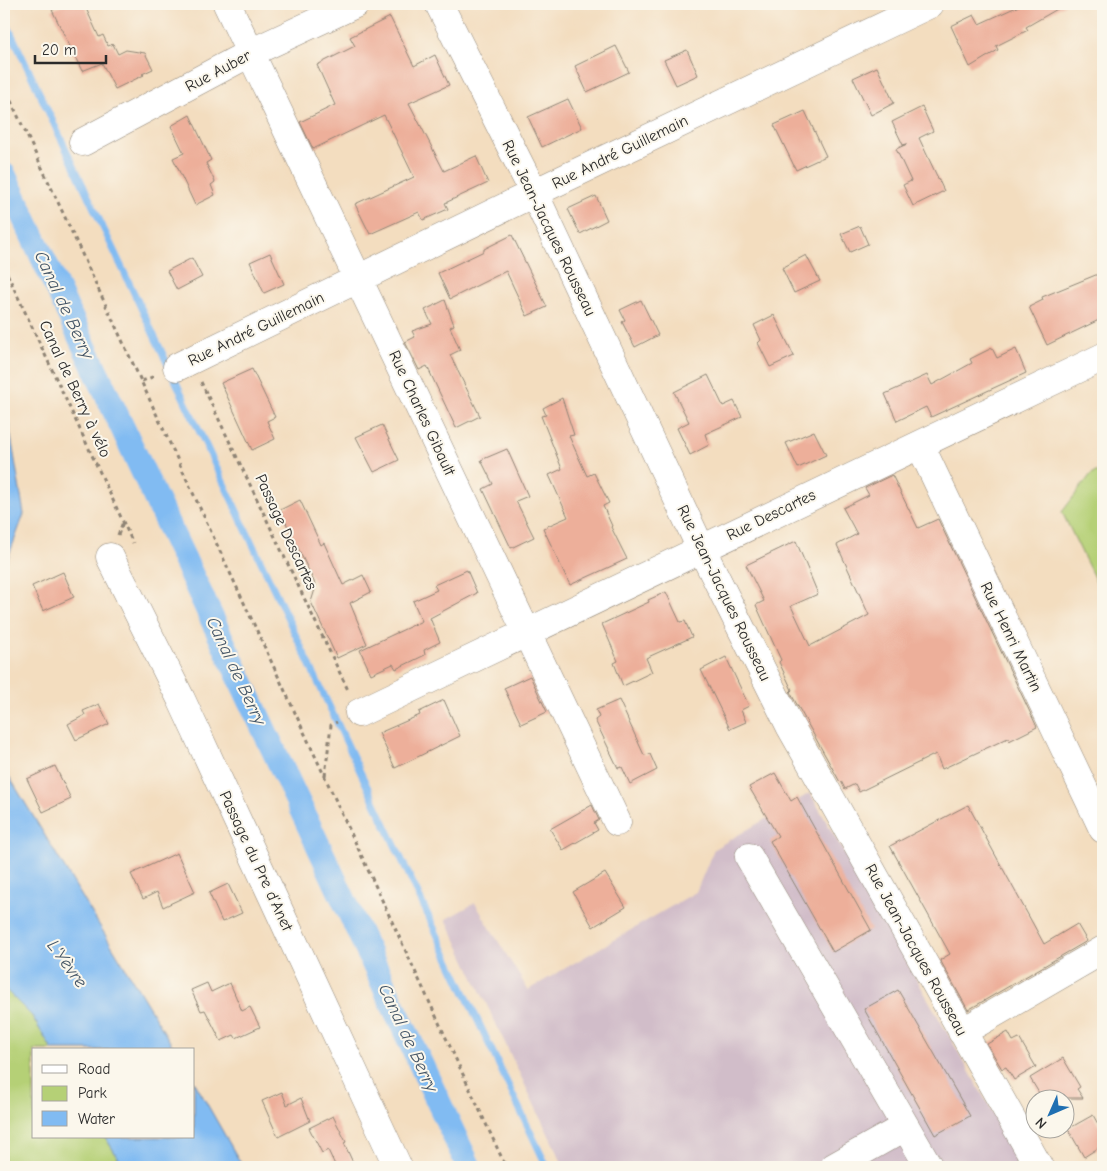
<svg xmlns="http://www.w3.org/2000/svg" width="1107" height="1171" font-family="'Comic Neue',sans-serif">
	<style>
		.industrial { fill: #d1bdc9 }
		.green { fill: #b5d076; stroke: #707e50 }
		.water { fill: #81bbf2; stroke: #56738e }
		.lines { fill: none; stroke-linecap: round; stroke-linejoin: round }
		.stream { stroke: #81bbf2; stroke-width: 7 }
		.canal { stroke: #81bbf2; stroke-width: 25 }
		.building { fill: #edaf9a }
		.minor-casing { stroke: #8f8475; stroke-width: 29 }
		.path { stroke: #8f8475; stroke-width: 3; stroke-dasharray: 4 4; stroke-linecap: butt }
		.minor { stroke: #fff; stroke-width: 28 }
		.labels { text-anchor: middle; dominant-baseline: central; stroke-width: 4; stroke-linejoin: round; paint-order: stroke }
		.street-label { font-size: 16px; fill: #2b2b2b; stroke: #fbf7ec }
		.water-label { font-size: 18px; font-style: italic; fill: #455667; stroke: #fbf7ec }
	</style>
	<rect width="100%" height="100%" fill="#fbf7ec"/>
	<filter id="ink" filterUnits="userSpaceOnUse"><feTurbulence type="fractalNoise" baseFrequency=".02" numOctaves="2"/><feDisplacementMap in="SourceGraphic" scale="10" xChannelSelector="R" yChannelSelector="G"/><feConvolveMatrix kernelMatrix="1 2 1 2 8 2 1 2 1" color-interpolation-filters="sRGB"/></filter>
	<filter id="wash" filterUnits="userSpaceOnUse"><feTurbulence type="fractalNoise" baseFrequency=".0096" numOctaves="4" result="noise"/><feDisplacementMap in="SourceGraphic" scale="20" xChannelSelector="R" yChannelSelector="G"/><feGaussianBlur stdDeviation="1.12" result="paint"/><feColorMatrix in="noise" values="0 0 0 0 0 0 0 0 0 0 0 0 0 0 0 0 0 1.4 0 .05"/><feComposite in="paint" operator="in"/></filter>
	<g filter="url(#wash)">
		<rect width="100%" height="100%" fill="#f3ddbf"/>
		<path class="industrial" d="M810,793L1024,1167H564L446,919L475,903L528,990L696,892L714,849Z"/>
		<path class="green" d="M1103,469V596L1062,512L1091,474Z
			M4,988L32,1016L52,1050H34V1137H105L124,1167H4Z"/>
		<path class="water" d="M4,395L24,514L4,569Z
			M4,768L175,1050H52L32,1016L4,988Z
			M194,1081L243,1167H124L105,1137H194Z"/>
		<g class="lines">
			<path class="stream" d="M4,18L547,1167"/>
			<path class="canal" d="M4,175L469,1167"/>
		</g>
		<g id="blocks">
			<path class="building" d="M66,4H84L99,37L103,35L108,46L113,44L118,54L126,50L145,53L153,69L142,74L144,75L115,89L102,63L82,71L52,10Z
				M1023,4H1066L1026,27L1028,30L996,46L998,50L970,67L951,26L974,15L979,24Z
				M390,17L414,66L435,55L449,85L409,103L444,171L476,156L488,183L445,203L448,209L423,220L419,212L370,234L355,204L414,177L384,115L313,149L300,122L335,105L317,65L355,46L350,37Z
				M616,46L629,72L587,92L575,66Z
				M687,50L698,75L676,85L664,60Z
				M877,67L894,103L871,115L853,78Z
				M568,99L582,128L542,147L528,117Z
				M922,107L933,131L919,138L944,191L913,206L903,185L911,181L896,149L907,144L903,145L892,122Z
				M805,111L826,156L796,170L774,125Z
				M190,115L211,160L206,163L215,182L211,185L215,195L195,205L173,158L184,153L171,126Z
				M596,196L607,220L580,234L568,209Z
				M860,226L868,244L850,252L841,234Z
				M512,235L547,307L527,316L506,271L450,299L438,273L484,251V249Z
				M270,253L284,284L264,293L250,262Z
				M806,255L820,281L794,293L782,268Z
				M192,258L202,277L177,290L167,271Z
				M1103,272V318L1047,345L1029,307L1043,300L1042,297Z
				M445,300L454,325L450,327L460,350L450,355L480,416L456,428L427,366L419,370L405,342L415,337L412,331L432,324L425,310Z
				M641,300L658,335L635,347L622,322L625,320L620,310Z
				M774,315L794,356L770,367L758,343L761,340L754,325Z
				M992,348L997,358L1016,349L1026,373L931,417L926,407L897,421L885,394L927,375L932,385L972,363L970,359Z
				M252,369L275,417L267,421L275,439L252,450L221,383Z
				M708,375L723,406L734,401L742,417L705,434L709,445L690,455L677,428L689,422L674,392Z
				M562,398L574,435L569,436L587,476L594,473L609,503L603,506L612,526L611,527L627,559L570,585L543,528L568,517L549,475L562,469L541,416L546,415L543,408Z
				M382,425L399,460L374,472L356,437Z
				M814,431L826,455L798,468L786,443Z
				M507,449L528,496L516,501L534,537L511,548L483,489L493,484L481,460Z
				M892,475L918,528L938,519L1037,727L1009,741L1008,738L942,769L936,754L859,792L855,784L845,789L841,781L840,782L790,692L792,690L779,662L781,660L756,605L764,601L746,565L796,541L818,594L791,606L810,646L869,615L837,545L857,534L843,508L869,495L865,488Z
				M300,500L321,545L324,543L343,585L363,575L371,592L350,603L367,644L337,658L311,602L316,586L280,510Z
				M467,570L477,593L430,618L440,642L424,650L425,655L396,669L393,664L371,674L360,650L422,621L413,601L437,590L434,585Z
				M63,572L74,597L43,611L32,586Z
				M666,592L680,622L685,621L692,637L646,658L652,672L623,686L614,663L618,661L602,624L649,602L648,600Z
				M726,657L749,706L741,710L746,722L730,729L701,670Z
				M530,676L547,712L521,724L504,688Z
				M444,700L460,736L395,768L379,733L420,715L419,712Z
				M619,700L644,755L650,754L657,770L630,784L622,767L618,768L595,720L599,717L596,710Z
				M99,704L109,724L76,740L68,724L85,715L83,711Z
				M55,766L71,799L43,812L27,779Z
				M775,773L791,801L797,797L871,930L833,952L770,841L778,836L749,787Z
				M592,805L599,820L594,823L598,830L563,850L550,829Z
				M968,805L1044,944L1077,924L1087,941L968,1010L940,960L950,954L890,846Z
				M177,853L195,892L163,907L157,892L143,899L131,874Z
				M605,873L626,907L593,927L573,892Z
				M228,884L242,913L222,922L209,893Z
				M207,983L211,992L230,983L242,1011L250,1007L260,1027L236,1038L234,1035L221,1041L205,1010L201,1011L191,990Z
				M898,990L970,1116L935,1135L864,1009Z
				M1008,1032L1013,1041L1019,1038L1036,1067L1014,1080L1006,1067L1002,1069L987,1044Z
				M1063,1058L1080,1087L1077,1089L1083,1098H1058L1054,1091L1042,1098L1030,1078Z
				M282,1092L287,1105L301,1098L310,1121L278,1137L262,1101Z
				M1093,1115L1103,1133V1145L1084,1157L1068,1129Z
				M333,1116L346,1142L344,1143L355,1167H336L328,1150L322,1153L309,1128Z"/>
		</g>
	</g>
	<g filter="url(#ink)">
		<use href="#blocks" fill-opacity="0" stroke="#8f8475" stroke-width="1"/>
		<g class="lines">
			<g class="minor-casing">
				<path id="minor" d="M227,4L617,822
					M439,4L534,193L696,538L790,726L1039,1167
					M83,142L250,53L355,4
					M177,367L534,193L930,4
					M920,445L1103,829
					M110,557L181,699L398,1167
					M359,713L1103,357
					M749,857L929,1167
					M962,1032L1103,950
					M834,1167L905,1127"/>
			</g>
			<path class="path" d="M4,86L506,1167
				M4,267L133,543
				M142,381L155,376
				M201,382L348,690
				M118,535L123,522
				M325,776L331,725L337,722"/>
			<use href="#minor" class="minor"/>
		</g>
	</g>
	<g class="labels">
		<g class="street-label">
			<text transform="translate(218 71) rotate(-28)">Rue Auber</text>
			<text transform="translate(620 152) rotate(-26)">Rue André Guillemain</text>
			<text transform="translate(549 228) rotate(64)">Rue Jean-Jacques Rousseau</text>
			<text transform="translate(256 329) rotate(-26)">Rue André Guillemain</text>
			<text transform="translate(75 389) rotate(65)">Canal de Berry à vélo</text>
			<text transform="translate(422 413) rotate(65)">Rue Charles Gibault</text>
			<text transform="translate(771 515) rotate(-26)">Rue Descartes</text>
			<text transform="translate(286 532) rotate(65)">Passage Descartes</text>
			<text transform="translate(724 593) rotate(64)">Rue Jean-Jacques Rousseau</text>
			<text transform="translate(1011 637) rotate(64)">Rue Henri Martin</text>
			<text transform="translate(256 861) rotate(65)">Passage du Pre d’Anet</text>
			<text transform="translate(916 950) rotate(61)">Rue Jean-Jacques Rousseau</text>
		</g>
		<g class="water-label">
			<text transform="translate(64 305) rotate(65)">Canal de Berry</text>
			<text transform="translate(236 671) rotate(65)">Canal de Berry</text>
			<text transform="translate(67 964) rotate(54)">L'Yèvre</text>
			<text transform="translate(408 1038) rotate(65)">Canal de Berry</text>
		</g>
	</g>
	<rect width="1107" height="1171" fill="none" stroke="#fbf7ec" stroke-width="20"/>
	<rect x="32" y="1048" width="162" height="90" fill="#fbf7ec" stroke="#a8a59f"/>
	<rect x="42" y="1065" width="25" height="8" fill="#ffffff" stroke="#a8a59f"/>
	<text x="78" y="1074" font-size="15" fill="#2b2b2b">Road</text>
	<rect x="42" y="1086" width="25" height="15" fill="#b5d076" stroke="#a8a59f"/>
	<text x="78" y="1098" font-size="15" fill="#2b2b2b">Park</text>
	<rect x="42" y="1111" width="25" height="15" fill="#81bbf2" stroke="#a8a59f"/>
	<text x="78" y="1124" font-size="15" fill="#2b2b2b">Water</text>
	<g transform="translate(1050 1114) rotate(225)"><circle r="24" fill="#fbf7ec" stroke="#a8a59f"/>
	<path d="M0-4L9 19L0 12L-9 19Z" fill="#1f6fb2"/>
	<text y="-8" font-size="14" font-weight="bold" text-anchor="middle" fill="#2b2b2b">N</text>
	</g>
	<path d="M35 55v8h71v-8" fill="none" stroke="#2b2b2b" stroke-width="2.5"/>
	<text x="42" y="55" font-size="15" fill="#2b2b2b" stroke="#fbf7ec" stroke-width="4" paint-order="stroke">20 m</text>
</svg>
